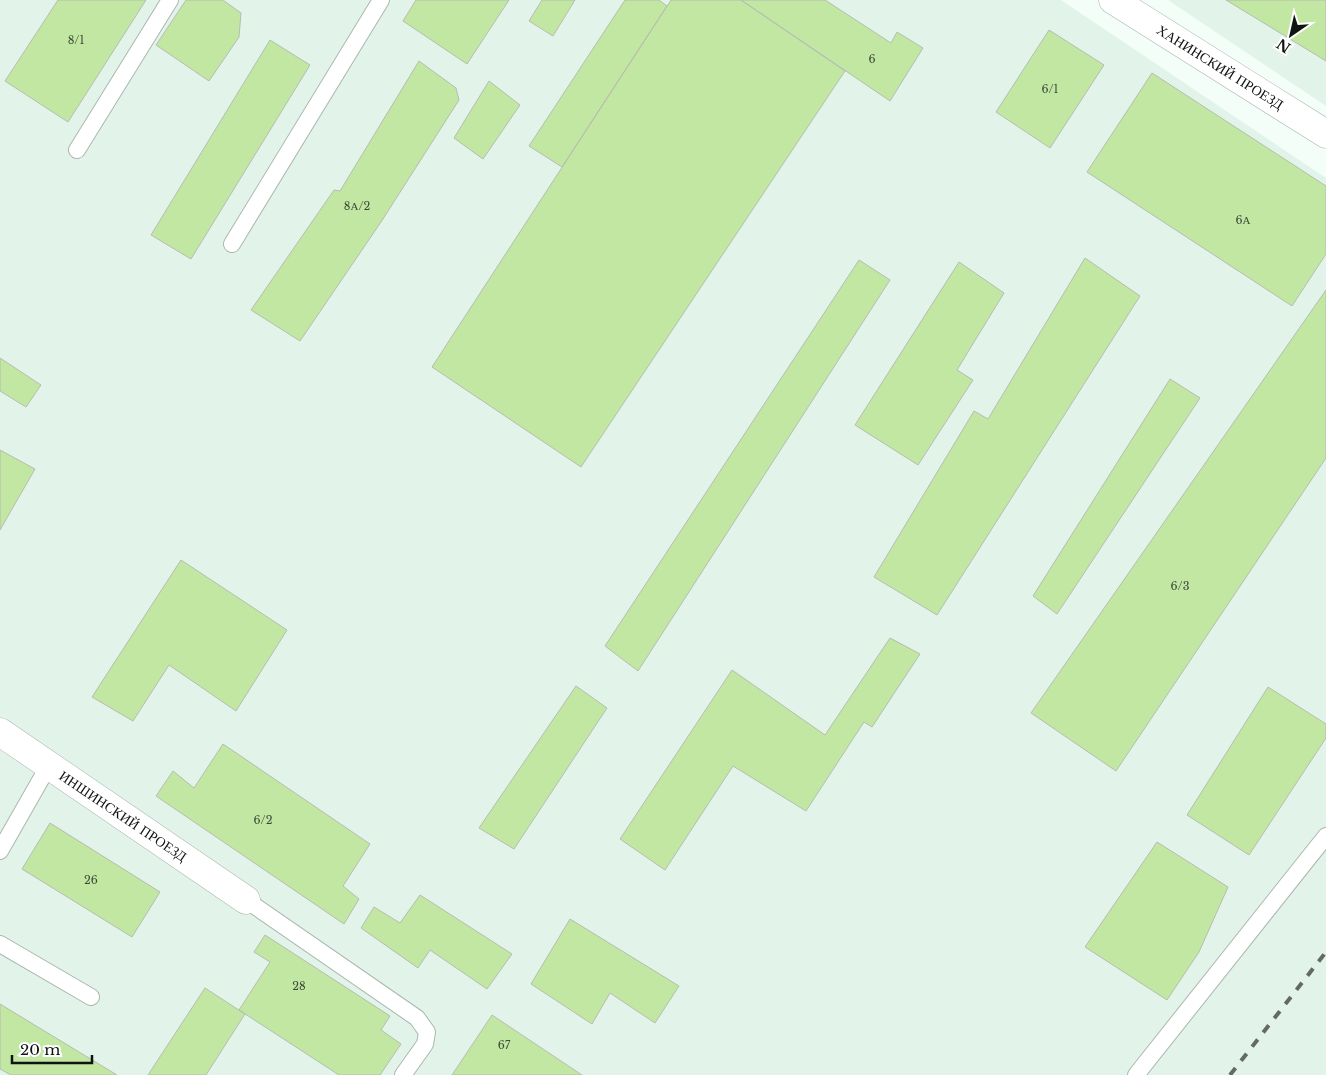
<svg xmlns="http://www.w3.org/2000/svg" width="1326" height="1075" font-family="'Libre Baskerville',serif">
	<style>
		.built { fill: #e2f4e9 }
		.building { fill: #c2e7a3; stroke: #b6bcb1 }
		.lines { fill: none; stroke-linecap: round; stroke-linejoin: round }
		.lane-casing { stroke: #abb7b0; stroke-width: 18 }
		.street-casing { stroke: #abb7b0; stroke-width: 29 }
		.lane { stroke: #fff; stroke-width: 16 }
		.street { stroke: #fff; stroke-width: 28 }
		.rail { stroke: #636a65; stroke-width: 4; stroke-dasharray: 9 9; stroke-linecap: butt }
		.labels { text-anchor: middle; dominant-baseline: central; stroke-width: 4; stroke-linejoin: round; paint-order: stroke }
		.number-label { font-size: 11px; fill: #3c4936 }
		.street-label { font-size: 14px; fill: #101411; stroke: #fff }
	</style>
	<rect width="100%" height="100%" fill="#f2fef7"/>
	<path class="built" d="M0,0H1061L1326,178V1075H0Z
		M1168,0H1326V106Z"/>
	<path class="building" d="M58,0H146L68,122L5,81Z
		M186,0H223L241,13L239,37L209,81L156,45Z
		M416,0H509L467,64L403,21Z
		M542,0H575L553,36L529,21Z
		M625,0H659L667,6L562,167L529,146Z
		M671,0H741L845,71L581,467L432,367Z
		M741,0H825L891,43L897,32L923,48L890,101Z
		M1226,0H1326V61Z
		M1049,30L1104,65L1050,148L996,112Z
		M270,40L310,65L191,259L151,235Z
		M419,61L456,88L459,100L381,222L300,341L251,310L334,190L340,191Z
		M1152,73L1326,186V254L1292,306L1087,172Z
		M489,81L520,105L483,159L454,138Z
		M1085,258L1140,296L937,615L874,577L974,411L988,419Z
		M859,260L890,280L638,671L605,646Z
		M959,262L1004,293L957,370L973,380L918,465L855,425Z
		M1326,290V458L1116,771L1031,713Z
		M0,358L41,385L26,407L0,391Z
		M1170,379L1200,398L1057,614L1033,596Z
		M0,450L35,469L0,530Z
		M181,560L287,630L236,711L169,665L133,721L92,697Z
		M890,638L920,654L872,727L864,722L806,811L733,766L665,870L620,839L732,670L825,735Z
		M576,686L607,708L514,849L479,828Z
		M1268,687L1326,724V738L1249,855L1187,815Z
		M223,744L370,844L343,886L359,899L344,924L156,796L173,771L194,788Z
		M50,823L160,892L132,937L22,869Z
		M1157,842L1228,887L1199,952L1167,1000L1085,947Z
		M420,895L512,954L487,989L430,950L418,968L361,928L374,907L400,923Z
		M570,919L679,986L655,1023L610,993L592,1024L531,984Z
		M265,935L390,1016L381,1030L401,1044L380,1075H339L239,1010L270,962L254,952Z
		M205,988L245,1014L206,1075H148Z
		M0,1004L117,1075H11L0,1069Z
		M492,1015L582,1075H452Z"/>
	<g class="lines">
		<g class="lane-casing">
			<path id="lane" d="M77,150L170,0
				M232,244L381,0
				M0,851L49,765
				M246,900L417,1018L427,1032L425,1044L403,1075
				M0,944L91,997
				M1136,1075L1326,836"/>
		</g>
		<g class="street-casing">
			<path id="street" d="M1113,0L1326,134
				M0,732L246,900"/>
		</g>
		<use href="#lane" class="lane"/>
		<use href="#street" class="street"/>
		<path class="rail" d="M1230,1075L1326,952"/>
	</g>
	<g class="labels">
		<g class="number-label">
			<text x="76" y="40">8/1</text>
			<text x="872" y="59">6</text>
			<text x="1050" y="89">6/1</text>
			<text x="357" y="206">8А/2</text>
			<text x="1243" y="220">6А</text>
			<text x="1180" y="586">6/3</text>
			<text x="263" y="820">6/2</text>
			<text x="91" y="880">26</text>
			<text x="299" y="986">28</text>
			<text x="504" y="1045">67</text>
		</g>
		<g class="street-label">
			<text transform="translate(1220 67) rotate(32)">ХАНИНСКИЙ ПРОЕЗД</text>
			<text transform="translate(123 816) rotate(34)">ИНШИНСКИЙ ПРОЕЗД</text>
		</g>
	</g>
	<g transform="translate(1291 35) rotate(214)" stroke="#ffffff" stroke-width="4" paint-order="stroke">
	<path d="M0-4L9 19L0 12L-9 19Z" fill="#101411"/>
	<text y="-8" font-size="14" font-weight="bold" text-anchor="middle" fill="#101411">N</text>
	</g>
	<path d="M12 1055v8h80v-8" fill="none" stroke="#101411" stroke-width="2.5"/>
	<text x="20" y="1055" font-size="15" fill="#101411" stroke="#ffffff" stroke-width="4" paint-order="stroke">20 m</text>
</svg>
